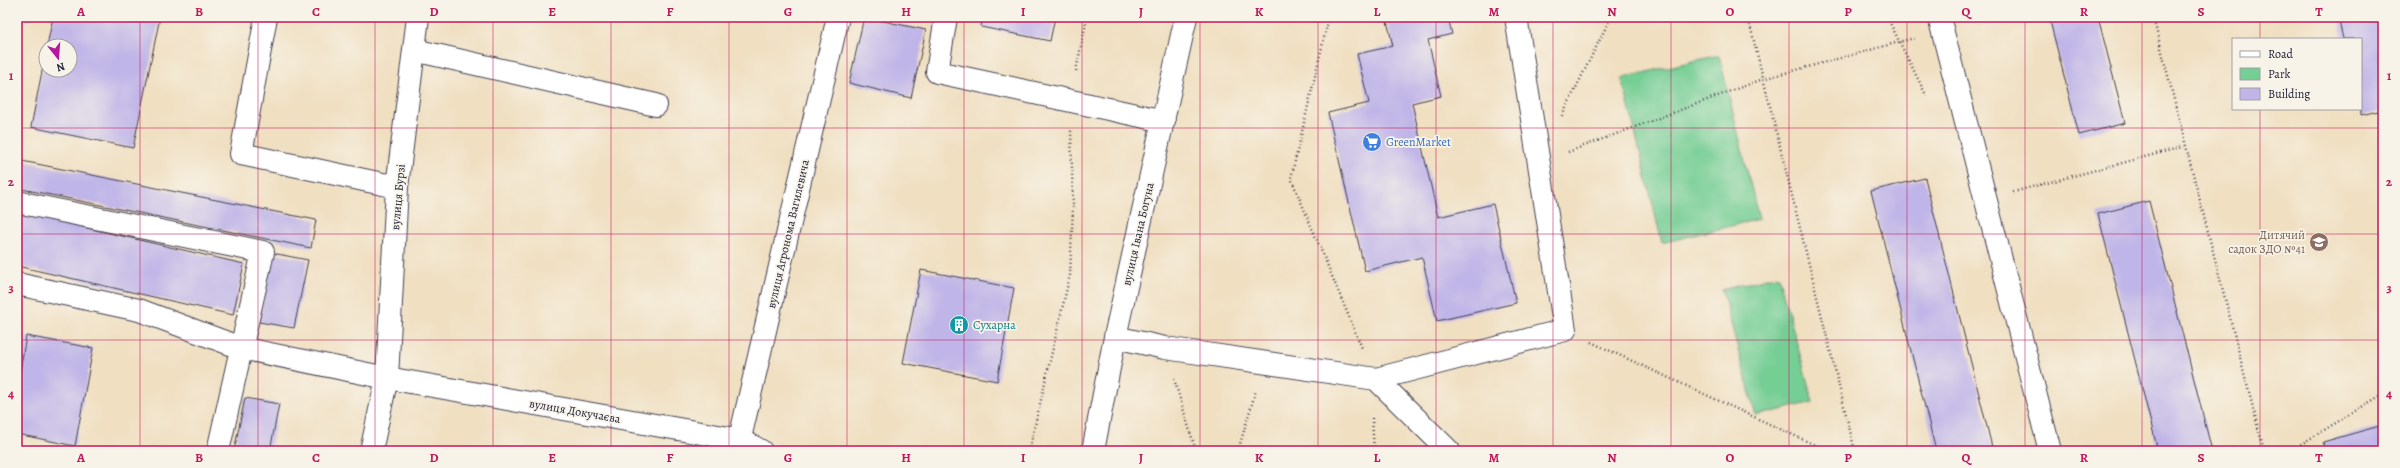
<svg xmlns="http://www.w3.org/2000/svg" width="2400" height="468" font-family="Alegreya,serif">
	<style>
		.green { fill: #75ce94; stroke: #4c7868 }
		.building { fill: #c0b5e8 }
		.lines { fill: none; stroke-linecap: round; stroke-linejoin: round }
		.minor-casing { stroke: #413e4f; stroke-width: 24 }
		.path { stroke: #413e4f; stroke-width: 2.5; stroke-dasharray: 1 3; stroke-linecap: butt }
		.minor { stroke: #fff; stroke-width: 22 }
		.grid { fill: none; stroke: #c2185b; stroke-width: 1; stroke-opacity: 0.55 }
		.labels { text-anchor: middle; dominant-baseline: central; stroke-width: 3.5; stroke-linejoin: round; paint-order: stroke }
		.shop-label { font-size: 12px; fill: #366cbe; stroke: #f7f3e8; text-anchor: start }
		.street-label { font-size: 12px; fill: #22223b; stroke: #f7f3e8 }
		.education-label { font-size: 12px; fill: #785e54; stroke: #f7f3e8; text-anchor: end }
		.culture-label { font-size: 12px; fill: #0d838f; stroke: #f7f3e8; text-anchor: start }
		.neatline { fill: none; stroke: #c2185b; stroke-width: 1.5 }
		.grid-label { font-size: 13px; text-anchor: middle; font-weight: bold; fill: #c2185b }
	</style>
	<rect width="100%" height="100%" fill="#f7f3e8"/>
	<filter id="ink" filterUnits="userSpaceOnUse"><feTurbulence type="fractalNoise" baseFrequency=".025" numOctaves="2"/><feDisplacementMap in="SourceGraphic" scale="8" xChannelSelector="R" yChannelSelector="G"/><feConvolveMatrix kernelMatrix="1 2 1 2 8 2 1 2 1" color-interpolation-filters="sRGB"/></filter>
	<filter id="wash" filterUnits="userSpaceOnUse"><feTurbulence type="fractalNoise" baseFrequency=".012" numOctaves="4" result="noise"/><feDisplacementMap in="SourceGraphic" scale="16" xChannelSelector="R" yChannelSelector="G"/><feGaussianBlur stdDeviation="0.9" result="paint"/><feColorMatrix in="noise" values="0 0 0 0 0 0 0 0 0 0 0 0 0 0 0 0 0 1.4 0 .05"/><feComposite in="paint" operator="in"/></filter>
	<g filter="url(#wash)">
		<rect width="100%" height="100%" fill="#f0dfc1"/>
		<path class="green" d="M1719,55L1759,219L1662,243L1622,78Z
			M1778,275L1813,402L1756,416L1722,290Z"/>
		<g id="blocks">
			<path class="building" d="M53,17H160L133,148L31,127L45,56L46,70H70V46H47Z
				M864,17L926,30L911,98L849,83Z
				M983,17H1055L1050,41L981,27Z
				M1386,17H1448L1452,34L1428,40L1441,96L1412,103L1438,217L1493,204L1516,303L1437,321L1422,257L1365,271L1328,113L1369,103L1357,54L1393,46Z
				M2049,17H2098L2125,123L2079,135Z
				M2338,17H2383V110L2361,115V39H2343Z
				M17,160L316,220L311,248L17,188Z
				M1925,178L1993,451H1936L1871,191Z
				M2149,201L2212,451H2158L2098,214Z
				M17,212L244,264L233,315L17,266Z
				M272,253L308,260L294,328L259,322Z
				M921,270L1014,288L997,381L903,363Z
				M26,336L93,348L75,446L17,434V389Z
				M245,398L279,404L270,451H234Z
				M2383,425V451H2326L2323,442Z"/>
		</g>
	</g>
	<g filter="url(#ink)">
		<use href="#blocks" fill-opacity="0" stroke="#413e4f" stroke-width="1"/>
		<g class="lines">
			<g class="minor-casing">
				<path id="minor" d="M266,17L241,154L397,187
					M946,17L937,72L1164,121
					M1939,17L2050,451
					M414,50L656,105
					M17,202L263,252L218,451
					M17,284L139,310L241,348L387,378L741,440L761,451
					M1115,337L1165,348L1376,379L1565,330L1516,17
					M1376,379L1449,451
					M371,451L387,378L397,187L418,17
					M737,451L838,17
					M1093,451L1115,337L1186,17"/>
			</g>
			<path class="path" d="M1329,17L1291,178L1362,348
				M1748,17L1855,451
				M1887,17L1928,99
				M2153,17L2264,451
				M1076,71L1087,17
				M1562,116L1611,17
				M1568,152L1763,79L1914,38
				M2013,192L2186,146
				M1591,342L1828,451
				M1174,379L1196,451
				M1372,418L1374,451
				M1029,451L1070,275L1073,207L1071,130
				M1238,451L1256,390
				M2298,451V446L2383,394"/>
			<use href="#minor" class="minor"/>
		</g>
	</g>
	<path class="grid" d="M140,17V451M258,17V451M375,17V451M493,17V451M611,17V451M729,17V451M847,17V451M964,17V451M1082,17V451M1200,17V451M1318,17V451M1436,17V451M1553,17V451M1671,17V451M1789,17V451M1907,17V451M2025,17V451M2142,17V451M2260,17V39M2260,109V451M17,128H2383M17,234H2383M17,340H2383"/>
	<defs>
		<g id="supermarket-disc" transform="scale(1)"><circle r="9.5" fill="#3f7fe0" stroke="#f7f3e8"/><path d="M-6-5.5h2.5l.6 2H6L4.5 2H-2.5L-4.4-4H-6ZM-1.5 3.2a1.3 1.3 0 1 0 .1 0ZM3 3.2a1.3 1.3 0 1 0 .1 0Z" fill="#fff"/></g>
		<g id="school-disc" transform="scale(1)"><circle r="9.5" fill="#8d6e63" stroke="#f7f3e8"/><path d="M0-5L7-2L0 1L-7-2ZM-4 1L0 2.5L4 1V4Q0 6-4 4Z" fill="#fff"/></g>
		<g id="building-disc" transform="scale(1)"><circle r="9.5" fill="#0f9aa8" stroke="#f7f3e8"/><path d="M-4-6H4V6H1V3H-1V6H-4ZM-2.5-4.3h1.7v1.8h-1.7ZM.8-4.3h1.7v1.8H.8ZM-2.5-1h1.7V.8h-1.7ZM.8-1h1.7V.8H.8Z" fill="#fff"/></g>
	</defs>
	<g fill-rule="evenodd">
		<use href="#supermarket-disc" x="1372" y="142"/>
		<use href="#school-disc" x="2319" y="242"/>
		<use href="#building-disc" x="959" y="325"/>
	</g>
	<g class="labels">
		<g class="shop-label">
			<text x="1386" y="142">GreenMarket</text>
		</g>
		<g class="street-label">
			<text transform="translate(398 197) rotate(-85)">вулиця Бурзі</text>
			<text transform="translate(788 234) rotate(-77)">вулиця Агронома Вагилевича</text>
			<text transform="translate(1138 234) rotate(-77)">вулиця Івана Богуна</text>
			<text transform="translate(575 411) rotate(10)">вулиця Докучаєва</text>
		</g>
		<g class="education-label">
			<text x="2305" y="235">Дитячий<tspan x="2305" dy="14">садок ЗДО №41</tspan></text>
		</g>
		<g class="culture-label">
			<text x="973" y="325">Сухарна</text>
		</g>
	</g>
	<rect width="2400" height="468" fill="none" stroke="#f7f3e8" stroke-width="44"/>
	<rect x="2232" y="38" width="130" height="72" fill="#f7f3e8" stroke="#a29fa3"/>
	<rect x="2240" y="51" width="20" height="6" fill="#ffffff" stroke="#a29fa3"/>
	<text x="2268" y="58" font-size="12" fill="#22223b">Road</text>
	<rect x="2240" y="68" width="20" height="12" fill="#75ce94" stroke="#a29fa3"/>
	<text x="2268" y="78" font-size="12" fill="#22223b">Park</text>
	<rect x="2240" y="88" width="20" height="12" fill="#c0b5e8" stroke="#a29fa3"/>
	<text x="2268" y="98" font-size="12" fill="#22223b">Building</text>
	<g transform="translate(58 58) rotate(163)"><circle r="19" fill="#f7f3e8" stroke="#a29fa3"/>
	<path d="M0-3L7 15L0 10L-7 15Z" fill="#b5179e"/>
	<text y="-6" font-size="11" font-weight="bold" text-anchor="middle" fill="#22223b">N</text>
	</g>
	<rect x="22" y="22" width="2356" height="424" class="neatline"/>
	<g class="grid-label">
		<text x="81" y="16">A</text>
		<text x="199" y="16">B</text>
		<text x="316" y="16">C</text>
		<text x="434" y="16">D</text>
		<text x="552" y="16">E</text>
		<text x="670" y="16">F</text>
		<text x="788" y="16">G</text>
		<text x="906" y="16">H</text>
		<text x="1023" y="16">I</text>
		<text x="1141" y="16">J</text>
		<text x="1259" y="16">K</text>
		<text x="1377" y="16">L</text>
		<text x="1494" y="16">M</text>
		<text x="1612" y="16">N</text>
		<text x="1730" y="16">O</text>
		<text x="1848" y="16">P</text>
		<text x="1966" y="16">Q</text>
		<text x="2084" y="16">R</text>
		<text x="2201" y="16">S</text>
		<text x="2319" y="16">T</text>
		<text x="11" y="80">1</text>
		<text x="2389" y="80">1</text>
		<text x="11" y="186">2</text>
		<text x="2389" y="186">2</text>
		<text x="11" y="292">3</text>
		<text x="2389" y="292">3</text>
		<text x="11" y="398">4</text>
		<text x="2389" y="398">4</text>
		<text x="81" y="462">A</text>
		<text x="199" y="462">B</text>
		<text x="316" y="462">C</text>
		<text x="434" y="462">D</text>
		<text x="552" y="462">E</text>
		<text x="670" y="462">F</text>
		<text x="788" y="462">G</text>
		<text x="906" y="462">H</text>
		<text x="1023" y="462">I</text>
		<text x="1141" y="462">J</text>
		<text x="1259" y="462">K</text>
		<text x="1377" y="462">L</text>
		<text x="1494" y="462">M</text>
		<text x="1612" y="462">N</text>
		<text x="1730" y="462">O</text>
		<text x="1848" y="462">P</text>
		<text x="1966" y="462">Q</text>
		<text x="2084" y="462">R</text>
		<text x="2201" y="462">S</text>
		<text x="2319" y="462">T</text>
	</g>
</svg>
